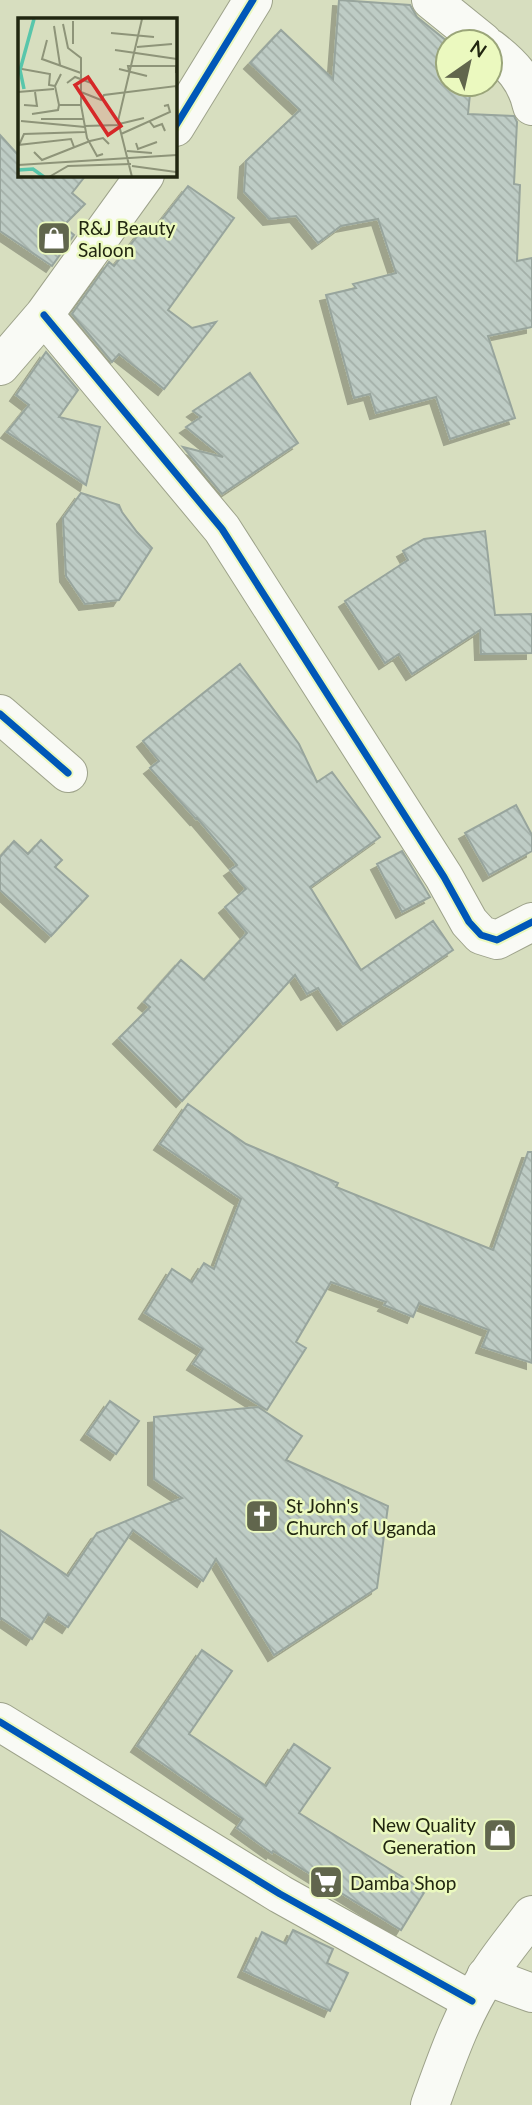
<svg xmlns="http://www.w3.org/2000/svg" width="532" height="2105" font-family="Lato,sans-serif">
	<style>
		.building { fill: url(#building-back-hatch); stroke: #98a59d; stroke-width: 2; filter: url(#shadow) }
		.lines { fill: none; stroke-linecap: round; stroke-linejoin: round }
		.street-casing { stroke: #9da28a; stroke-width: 40 }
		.secondary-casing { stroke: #9da28a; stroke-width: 40 }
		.street { stroke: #f9faf5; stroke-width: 38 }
		.secondary { stroke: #f9faf5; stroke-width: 38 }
		.cycleway-casing { stroke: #ebf9bf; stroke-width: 11 }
		.cycleway { stroke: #0057b8; stroke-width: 7 }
		.labels { text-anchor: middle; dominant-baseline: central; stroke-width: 5; stroke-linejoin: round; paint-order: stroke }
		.poi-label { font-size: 19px; fill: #212610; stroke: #ebf9bf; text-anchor: start }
		.inset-river { fill: none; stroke: #58c6ab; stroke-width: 3.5 }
		.inset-road { fill: none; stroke: #8e9479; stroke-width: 2 }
		.view { fill: #d62828; fill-opacity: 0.15; stroke: #d62828; stroke-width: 3.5 }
		.inset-edge { fill: none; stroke: #212610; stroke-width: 3.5 }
	</style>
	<defs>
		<pattern id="building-back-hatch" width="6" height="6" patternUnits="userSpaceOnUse" patternTransform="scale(1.75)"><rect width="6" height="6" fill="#beccc5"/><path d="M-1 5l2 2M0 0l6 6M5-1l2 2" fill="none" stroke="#a3afa8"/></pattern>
		<filter id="shadow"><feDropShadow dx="-6" dy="6" stdDeviation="0" flood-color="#0004"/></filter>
	</defs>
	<rect width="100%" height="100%" fill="#d7debf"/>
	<path class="building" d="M339,0L410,5L417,17L448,42V84H471L468,114L514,116L517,122L514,184L520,185L517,261L532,258V327L488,336L515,418L450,439L436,397L376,413L370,394L354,398L326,295L356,288L353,284L396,273L378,219L341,226L318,243L296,216L269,219L244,192L246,161L300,110L250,63L281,30L333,79Z
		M0,135L19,156V175H86L72,193L85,204L63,226L74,235L52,266L0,231Z
		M188,186L234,218L168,310L192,328L216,322L164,389L119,354L112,362L72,314L109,262L114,266L142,230L149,236Z
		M46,352L78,390L59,417L100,427L86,485L7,432L29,405L16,395Z
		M250,373L298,443L222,494L183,447L223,457L186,427L201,417L193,411Z
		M81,493L119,505L122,512L137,532L152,548L119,600L85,604L66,576L63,518Z
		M485,531L495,615L532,614V653L481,654L480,630L412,674L399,654L385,663L345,601L408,560L403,551L424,539Z
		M240,664L299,744L317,782L332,772L380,837L310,887L361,970L433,921L453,950L343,1024L318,988L307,994L295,975L182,1101L119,1038L150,1007L144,1002L181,960L204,980L247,933L225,907L246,889L230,870L237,865L197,818L196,819L150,768L159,761L143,741Z
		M516,805L532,835V851L489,875L465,833Z
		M41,840L62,860L55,867L88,896L51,936L0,890V857L14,841L28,854Z
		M402,851L430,897L402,912L377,864Z
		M188,1104L246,1144L338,1183L336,1187L493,1250L528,1152H532V1363L482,1347L489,1330L419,1303L413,1317L384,1305L386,1302L331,1282L296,1342L306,1348L267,1410L193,1364L203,1349L145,1313L172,1269L192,1282L204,1263L214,1269L241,1199L160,1144Z
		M110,1401L139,1421L116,1454L87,1434Z
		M258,1407L302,1436L286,1460L388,1506L377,1588L274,1655L216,1559L203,1581L133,1530L68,1627L48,1614L32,1639L1,1618L0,1620V1530L68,1576L97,1533L182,1498L154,1479V1417Z
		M202,1650L232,1671L189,1734L266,1786L294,1744L330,1768L299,1813L425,1891L401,1930L273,1851L272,1853L237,1828L243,1819L137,1746Z
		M293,1930L333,1949L327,1963L348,1973L330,2011L244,1971L262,1932L286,1944Z"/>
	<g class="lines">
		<g class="street-casing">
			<path id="street" d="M431,0L483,42
				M490,48C511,64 526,79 532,106
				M175,127L253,0
				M44,315L222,529L444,877L469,922L481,935L497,940L532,922
				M0,366L44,315L145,175
				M0,714L68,773
				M0,1722L280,1894L472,2001
				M486,1976L532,1993"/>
		</g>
		<g class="secondary-casing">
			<path id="secondary" d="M430,2105C446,2061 461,2016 487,1976C500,1955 517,1935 532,1915"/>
		</g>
		<use href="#street" class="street"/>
		<use href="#secondary" class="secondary"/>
		<g class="cycleway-casing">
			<path id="cycleway" d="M175,127L253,0
				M44,315L222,529L444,877L469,922L481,935L497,940L532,922
				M0,714L68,773
				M0,1722L280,1894L472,2001"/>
		</g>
		<use href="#cycleway" class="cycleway"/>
	</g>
	<defs>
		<g id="shop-square" transform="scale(1.75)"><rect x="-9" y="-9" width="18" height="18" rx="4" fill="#61664d" stroke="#ebf9bf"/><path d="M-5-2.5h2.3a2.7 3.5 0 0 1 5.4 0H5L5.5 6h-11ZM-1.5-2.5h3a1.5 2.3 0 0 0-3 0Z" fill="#fff"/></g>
		<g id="church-square" transform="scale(1.75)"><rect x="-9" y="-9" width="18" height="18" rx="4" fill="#61664d" stroke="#ebf9bf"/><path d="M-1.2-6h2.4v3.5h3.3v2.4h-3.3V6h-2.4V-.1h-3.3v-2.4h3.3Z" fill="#fff"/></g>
		<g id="supermarket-square" transform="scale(1.75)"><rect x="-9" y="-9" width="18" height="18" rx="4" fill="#61664d" stroke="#ebf9bf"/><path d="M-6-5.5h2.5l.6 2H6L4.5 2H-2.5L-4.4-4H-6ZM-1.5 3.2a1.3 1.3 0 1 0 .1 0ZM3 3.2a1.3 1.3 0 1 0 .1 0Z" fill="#fff"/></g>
	</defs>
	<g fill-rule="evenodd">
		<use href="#shop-square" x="54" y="238"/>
		<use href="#church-square" x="262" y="1516"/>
		<use href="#shop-square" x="500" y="1835"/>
		<use href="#supermarket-square" x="326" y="1882"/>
	</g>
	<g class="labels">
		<g class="poi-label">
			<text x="78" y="227">R&amp;J Beauty<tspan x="78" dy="22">Saloon</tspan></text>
			<text x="286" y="1505">St John's<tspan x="286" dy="22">Church of Uganda</tspan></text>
			<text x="476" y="1824" text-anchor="end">New Quality<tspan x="476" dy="22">Generation</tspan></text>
			<text x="350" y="1882">Damba Shop</text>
		</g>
	</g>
	<g transform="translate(18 18)">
		<rect width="159" height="159" fill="#d7debf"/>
		<path class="inset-river" d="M6,71L2,52L16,1M0,152L15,151L26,159"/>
		<path class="inset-road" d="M55,3V26M45,6L50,30L63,40V87L69,120L79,138L85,136M36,8L42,47M93,15L136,19M29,22L24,41L63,55M119,29L154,26M97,32L159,41M4,51L32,56L31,67L37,68M101,51L129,58M111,53L110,48H158V55M43,56L37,68L41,87H63M49,65L57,59L76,66M0,74L36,71M63,74L83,82L86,77L158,68L159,73M6,87L19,88L17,74M14,96L40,92L41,87M23,101H65M3,103L67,109M132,104L136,109L144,106L147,113M101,106L126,100M67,108L100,107M103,116L152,94L150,87L146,88M118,125L120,131L139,124M0,127L53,121L56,129M1,127L6,116L67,114M109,133L134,135M16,134L24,142L72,123L85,120L91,126M0,147L159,137M114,148L158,154M31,159L50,148L113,146M114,159L100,103L124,1"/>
		<path class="view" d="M70,59L103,108L90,117L57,67Z"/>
		<rect width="159" height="159" class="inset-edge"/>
	</g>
	<g transform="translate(469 63) rotate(34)"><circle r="33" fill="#ebf9bf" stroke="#9aa579" stroke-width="2"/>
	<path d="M0-5L12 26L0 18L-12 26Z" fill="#61664d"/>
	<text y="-10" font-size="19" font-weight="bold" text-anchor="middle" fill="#212610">N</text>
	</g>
</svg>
